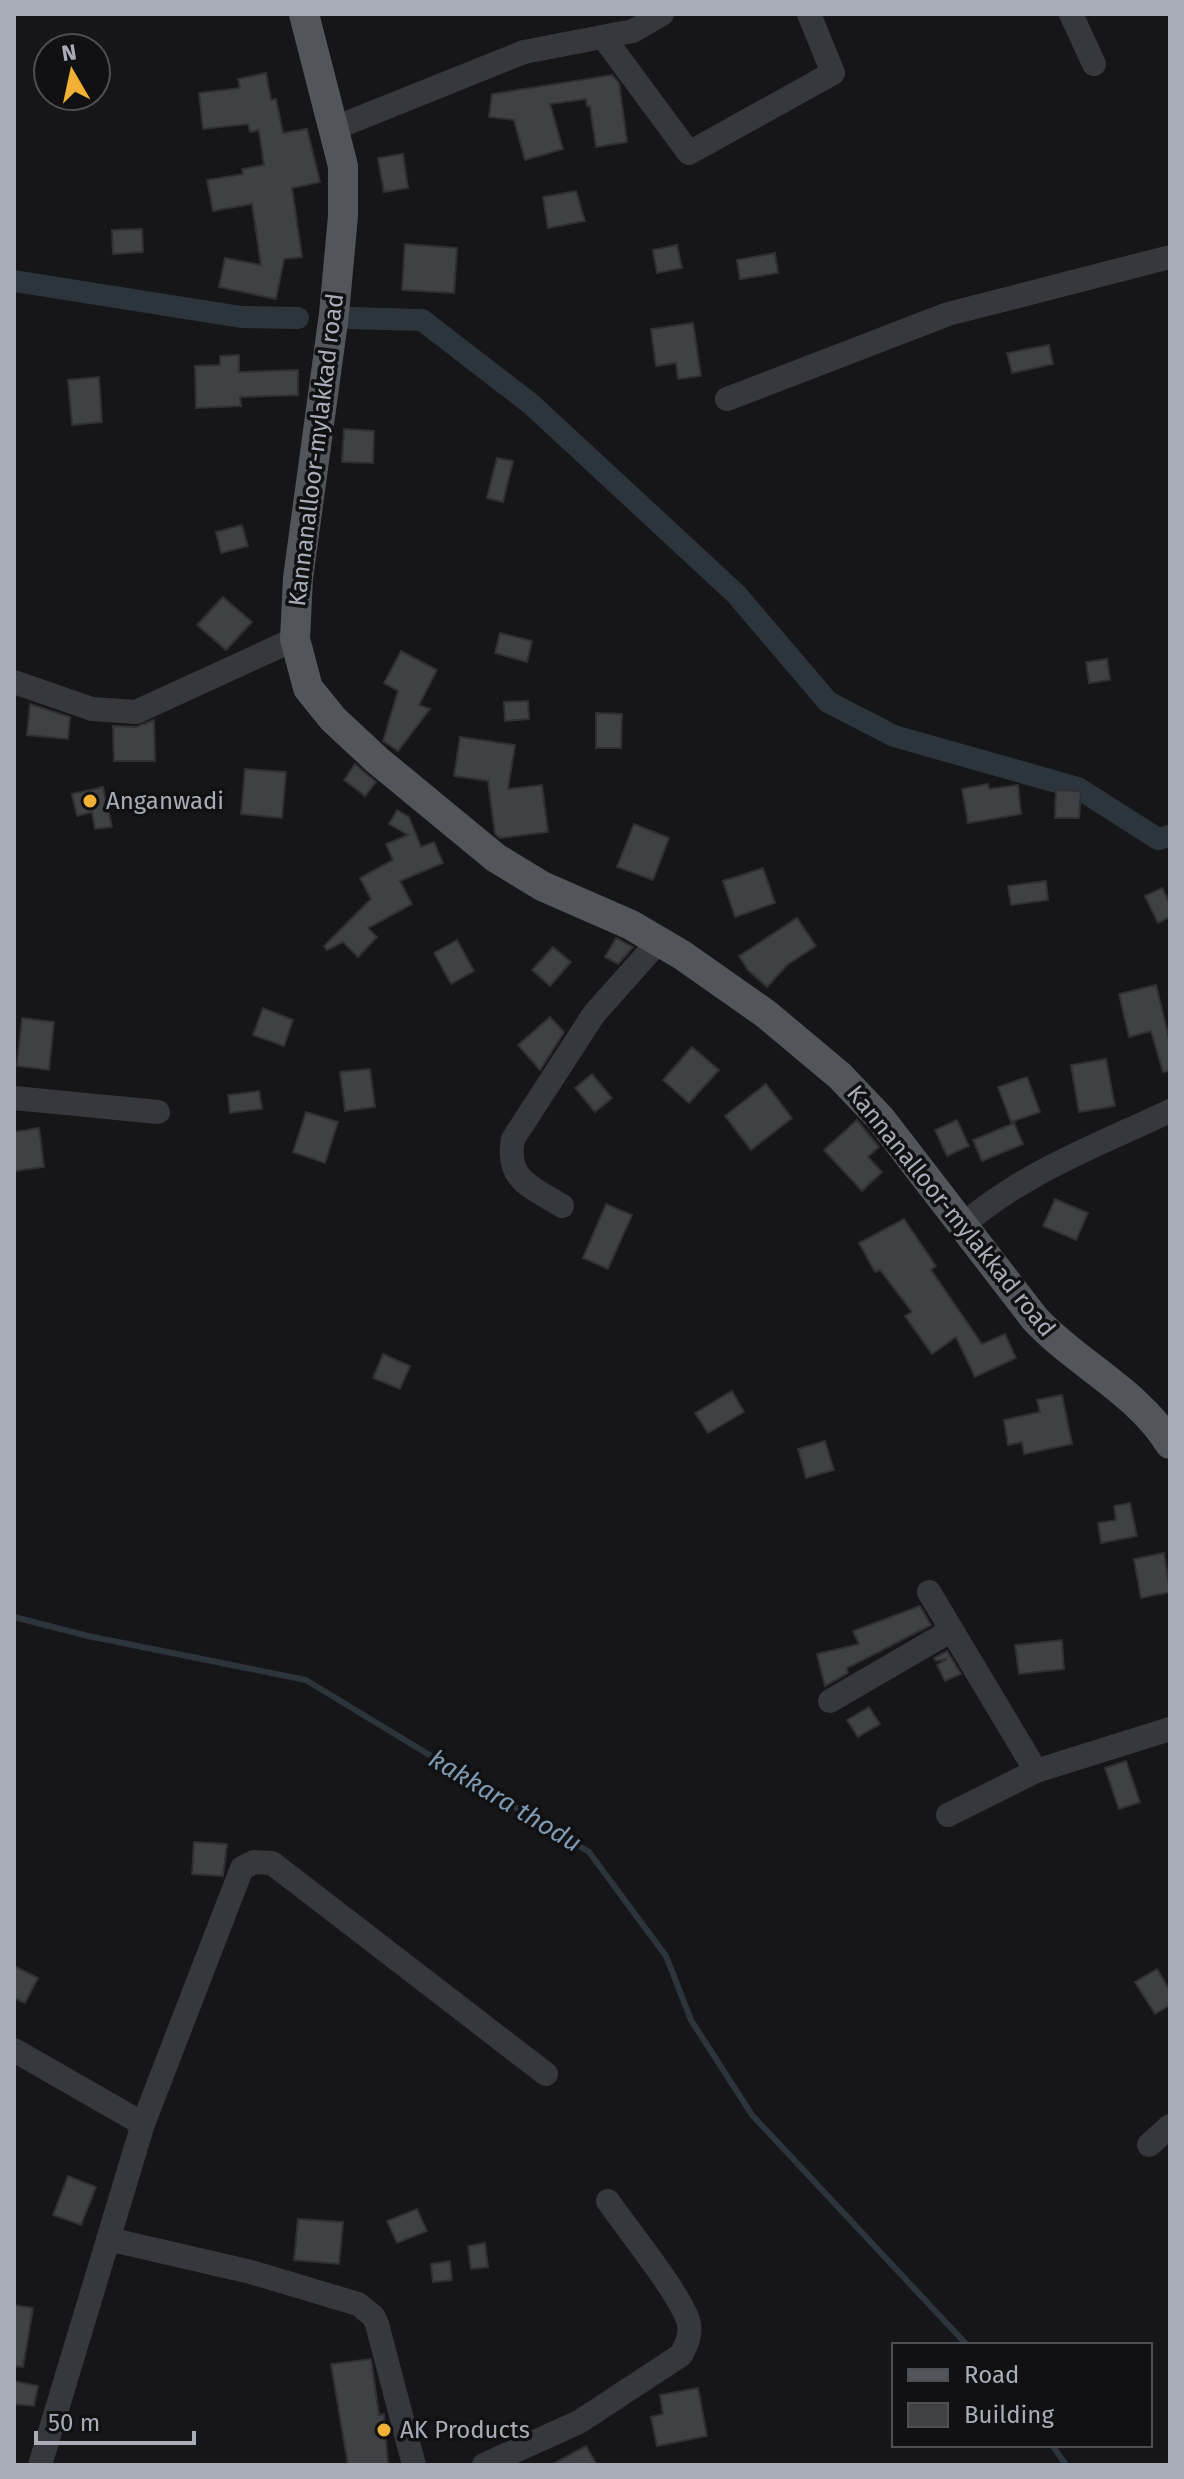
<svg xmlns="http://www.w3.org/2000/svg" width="1184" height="2479" font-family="'Fira Sans',sans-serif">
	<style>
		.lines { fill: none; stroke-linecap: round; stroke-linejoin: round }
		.stream { stroke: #2c353c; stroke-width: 6 }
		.canal { stroke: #2c353c; stroke-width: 22 }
		.building { fill: #404145; stroke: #303034; stroke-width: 2 }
		.minor { stroke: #37383d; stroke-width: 24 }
		.major { stroke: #53555c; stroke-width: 30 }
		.poi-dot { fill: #f2b134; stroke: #111113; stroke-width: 3 }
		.labels { text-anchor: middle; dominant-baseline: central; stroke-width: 7; stroke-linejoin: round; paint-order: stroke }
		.street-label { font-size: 24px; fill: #a8adb8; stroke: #111113 }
		.poi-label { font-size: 24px; fill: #a8adb8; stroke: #111113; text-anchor: start }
		.water-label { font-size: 26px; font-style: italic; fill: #7f9bb3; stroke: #111113 }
	</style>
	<rect width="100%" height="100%" fill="#161618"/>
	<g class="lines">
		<path class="stream" d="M14,1617L88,1636L306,1680L589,1852L666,1956L691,2020L752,2115L967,2345
			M1052,2445L1066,2465"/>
		<path class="canal" d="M14,281L241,317L298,318
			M348,318L422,320L531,404L736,594L828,702L894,736L1078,788L1158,839L1170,836"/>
	</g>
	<path class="building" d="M266,73L271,100L276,99L283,133L307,129L320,182L292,188L302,257L284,259L276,299L219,287L225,258L261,265L252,204L213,211L207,180L243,174L242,169L264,165L259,130L250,132L248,124L203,129L199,93L240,88L238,79Z
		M612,75L619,83L627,142L596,147L590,106H587L586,99L550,104L563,149L525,160L514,120L489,117L492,94Z
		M403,154L408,188L384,192L378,158Z
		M576,191L585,221L548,228L543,197Z
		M142,229L143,252L113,254L112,230Z
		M405,244L457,248L454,293L402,290Z
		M677,245L682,268L657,273L653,250Z
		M775,253L778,273L740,279L737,260Z
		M693,323L701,376L678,379L676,363L656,366L651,329Z
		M1049,345L1053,364L1012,373L1007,353Z
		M239,355V372L298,370V395L240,397L241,406L196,408L195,366L220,365V356Z
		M99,377L102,422L72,425L68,380Z
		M344,429L374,431L373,463L342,462Z
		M497,458L513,461L503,502L487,498Z
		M242,525L248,546L221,553L216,532Z
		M223,597L252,622L226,650L197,625Z
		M500,633L532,641L527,662L495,653Z
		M401,651L437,670L419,705L430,709L398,751L383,741L398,691L384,683Z
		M1107,659L1110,680L1089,683L1086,662Z
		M528,701L529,719L505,721L504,702Z
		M30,704L70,717L68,739L27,735Z
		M596,713L622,714L621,748H596Z
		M154,720L155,761H114L113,726L136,727Z
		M460,737L515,745L508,789L542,785L548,832L500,838L495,834L488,781L454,776Z
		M355,764L376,782L365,796L344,780Z
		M245,769L286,772L282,818L241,814Z
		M988,784L989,789L1018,785L1021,814L968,823L962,789Z
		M103,787L112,827L95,829L92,812L77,816L72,794Z
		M1056,790L1081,791L1079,818H1055Z
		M397,810L409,817L421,847L434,842L443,863L400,881L412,904L368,928L377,937L358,957L343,942L327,950L324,946L371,899L360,878L393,860L386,844L408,835L389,824Z
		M634,824L669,838L653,880L617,867Z
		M763,868L775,903L735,917L723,881Z
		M1046,881L1048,900L1011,905L1008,886Z
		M1162,888L1170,904V917L1158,923L1145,896Z
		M797,918L816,946L787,965L767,987L748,970L739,956Z
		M616,938L633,947L618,964L605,957Z
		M457,940L474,971L451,984L434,953Z
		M553,947L571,962L550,986L532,970Z
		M1156,985L1170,1042V1071L1163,1072L1151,1031L1129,1037L1119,994Z
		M263,1008L293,1020L284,1046L253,1035Z
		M550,1017L564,1032L540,1070L518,1045Z
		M22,1018L54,1022L49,1070L17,1066Z
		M692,1047L719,1070L689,1103L663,1080Z
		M1106,1059L1115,1106L1079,1112L1071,1065Z
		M370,1069L375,1107L345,1111L340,1072Z
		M592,1074L612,1098L595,1112L575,1088Z
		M1027,1077L1040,1112L1011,1122L998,1087Z
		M766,1084L792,1118L751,1150L725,1116Z
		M259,1091L262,1109L230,1113L228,1095Z
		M306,1112L338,1122L325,1163L293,1152Z
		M857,1120L879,1147L868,1157L882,1172L862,1191L824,1150Z
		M957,1120L969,1146L947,1156L935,1130Z
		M1014,1123L1023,1144L982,1161L973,1140Z
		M39,1128L44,1167L14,1171V1132Z
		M1055,1199L1088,1213L1076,1240L1043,1226Z
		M606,1204L632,1215L608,1269L583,1258Z
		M904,1219L936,1266L931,1270L982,1344L1005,1334L1016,1358L975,1377L956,1337L932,1354L905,1316L912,1312L880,1270L875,1272L859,1243Z
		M383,1354L410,1366L400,1389L373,1378Z
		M732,1391L744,1412L708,1433L695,1413Z
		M1062,1395L1072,1444L1024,1454L1022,1442L1008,1445L1004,1420L1040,1412L1037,1400Z
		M825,1441L834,1470L806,1478L798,1449Z
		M1130,1503L1137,1536L1101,1543L1098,1523L1116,1520L1114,1506Z
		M1164,1553L1170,1592L1141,1598L1134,1559Z
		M920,1606L931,1625L847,1668L848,1673L825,1686L817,1654L859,1644L853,1631Z
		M1062,1640L1064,1669L1019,1674L1015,1645Z
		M947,1651L961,1674L945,1681L937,1665L947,1659L936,1661L934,1658Z
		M869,1707L880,1724L858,1737L847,1720Z
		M1126,1761L1140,1802L1119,1809L1105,1768Z
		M194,1842L227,1844L223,1876L192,1874Z
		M14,1966L38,1978L25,2003L14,1998Z
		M1157,1969L1170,1991V2005L1155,2014L1135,1982Z
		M68,2176L96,2187L81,2225L53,2215Z
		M417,2209L427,2231L397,2243L387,2221Z
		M298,2219L343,2222L339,2264L294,2260Z
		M485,2243L488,2267L471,2269L468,2246Z
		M450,2261L452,2280L433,2282L431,2264Z
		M14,2305L33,2308L23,2367L14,2366Z
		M371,2359L379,2415L384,2414L388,2465H348L331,2364Z
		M14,2381L38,2386L34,2406L14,2404Z
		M698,2388L707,2436L657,2446L651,2417L663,2414L660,2395Z
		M586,2446L597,2465H551Z"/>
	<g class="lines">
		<path class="minor" d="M1071,14L1094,64
			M604,38L689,153L833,73L809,14
			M335,128L524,52L633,31L662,14
			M727,399L948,314L1170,257
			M14,682L92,709L136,712L295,639
			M14,1098L158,1112
			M562,1206C532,1187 505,1180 513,1139L594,1014L659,941
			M962,1226C1022,1173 1098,1145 1170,1111
			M929,1592L1036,1771
			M830,1701L952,1630
			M948,1815L1036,1771L1170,1729
			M14,2050L143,2124
			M1149,2145L1170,2126
			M108,2239L251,2272L358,2304L373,2316L377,2324L414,2465
			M40,2465L143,2124L242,1868L254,1862L272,1863L546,2074
			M484,2465L579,2422L681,2355C687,2344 692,2333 688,2320C677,2290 628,2230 608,2201"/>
		<path class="major" d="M304,14L343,166V216L334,314L298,578L295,639L308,688L333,719L377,760L496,858L542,886L631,925L682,955L766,1014L840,1076L880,1118L1035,1319C1077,1364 1137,1391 1170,1444"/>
	</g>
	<g class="poi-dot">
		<circle cx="90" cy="801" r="8"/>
		<circle cx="384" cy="2430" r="8"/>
	</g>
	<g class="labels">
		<g class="street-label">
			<text transform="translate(316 450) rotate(-83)">Kannanalloor-mylakkad road</text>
			<text transform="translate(951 1211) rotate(51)">Kannanalloor-mylakkad road</text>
		</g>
		<g class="poi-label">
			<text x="106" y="801">Anganwadi</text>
			<text x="400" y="2430">AK Products</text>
		</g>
		<g class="water-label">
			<text transform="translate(505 1801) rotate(31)">kakkara thodu</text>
		</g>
	</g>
	<rect width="1184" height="2479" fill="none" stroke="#a8adb8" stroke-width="32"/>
	<rect x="892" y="2343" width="260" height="104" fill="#111113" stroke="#4d4f55" stroke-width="2"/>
	<rect x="908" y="2369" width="40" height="12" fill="#53555c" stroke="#4d4f55" stroke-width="2"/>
	<text x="964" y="2383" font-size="24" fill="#a8adb8">Road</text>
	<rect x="908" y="2403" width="40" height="24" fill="#404145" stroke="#4d4f55" stroke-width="2"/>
	<text x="964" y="2423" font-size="24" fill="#a8adb8">Building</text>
	<g transform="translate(72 72) rotate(351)"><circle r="38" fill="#111113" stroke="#4d4f55" stroke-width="2"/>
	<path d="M0-6L14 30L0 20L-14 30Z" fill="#f2b134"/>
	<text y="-12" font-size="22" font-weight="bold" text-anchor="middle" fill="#a8adb8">N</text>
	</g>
	<path d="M36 2431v12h158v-12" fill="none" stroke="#a8adb8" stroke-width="4"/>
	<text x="48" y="2431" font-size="24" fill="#a8adb8" stroke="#111113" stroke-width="6" paint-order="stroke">50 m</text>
</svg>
